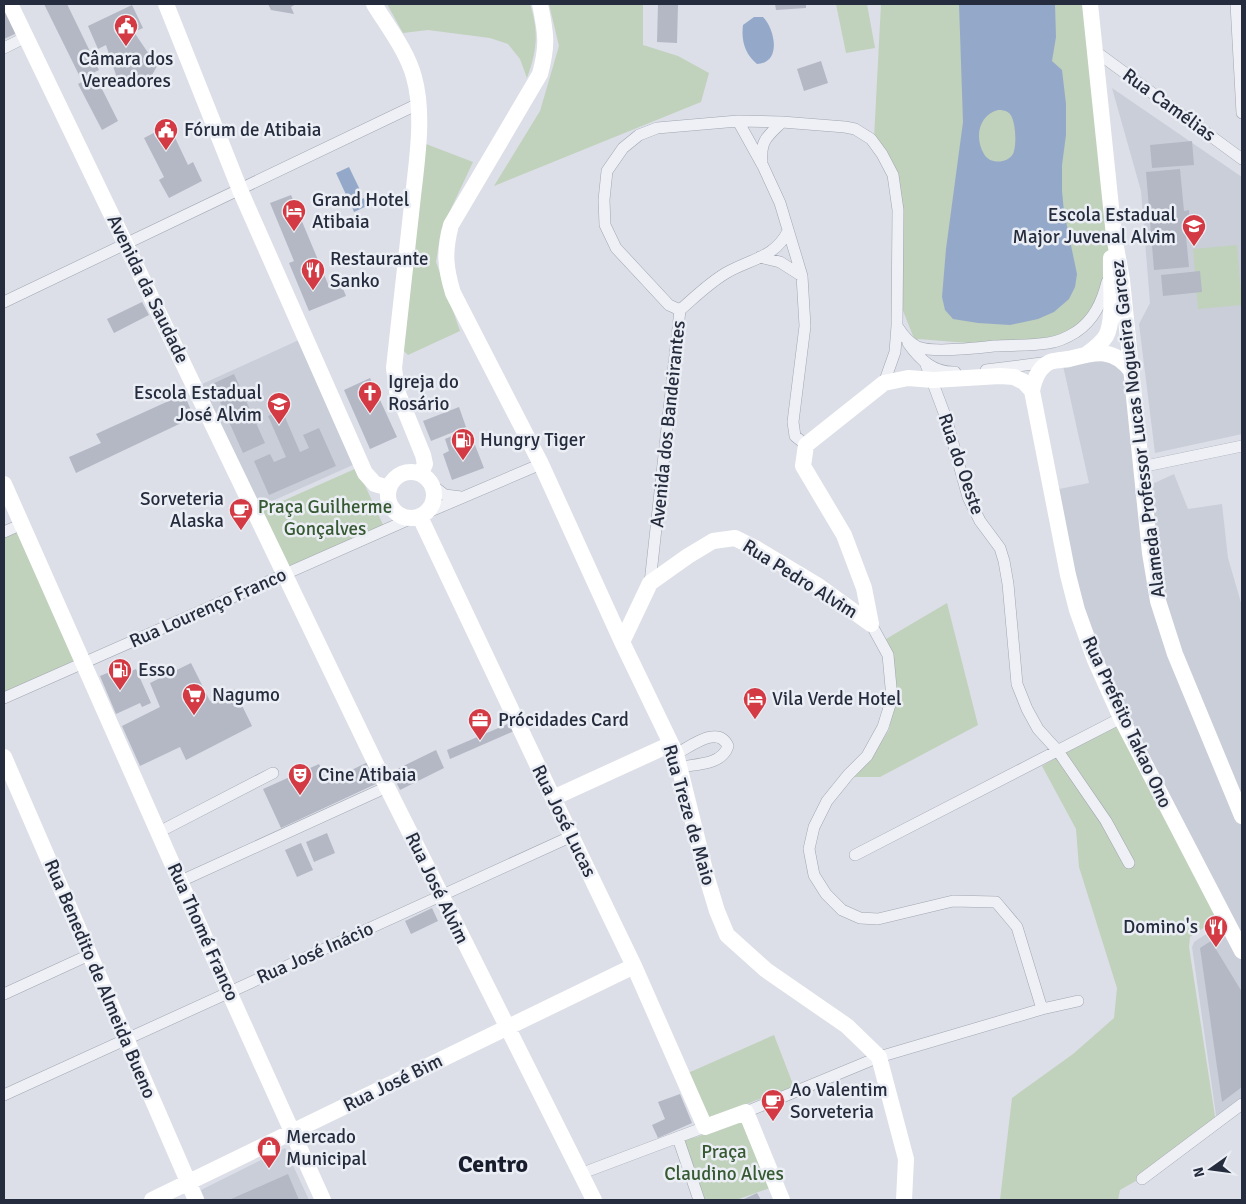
<svg xmlns="http://www.w3.org/2000/svg" width="1246" height="1204" font-family="Signika,sans-serif">
	<style>
		.built { fill: #caced9 }
		.green { fill: #c0d1bc }
		.water { fill: #94a9c9; fill-rule: evenodd }
		.building { fill: #b3b8c4 }
		.lines { fill: none; stroke-linecap: round; stroke-linejoin: round }
		.street-casing { stroke: #a1a6b1; stroke-width: 12 }
		.street { stroke: #eef0f5; stroke-width: 11 }
		.secondary { stroke: #fff; stroke-width: 16 }
		.labels { text-anchor: middle; dominant-baseline: central; stroke-width: 5; stroke-linejoin: round; paint-order: stroke }
		.poi-label { font-size: 19px; fill: #252c3d; stroke: #ebeef4; text-anchor: start }
		.street-label { font-size: 19px; fill: #252c3d; stroke: #ebeef4 }
		.park-label { font-size: 19px; fill: #365932; stroke: #ebeef4 }
		.district-label { font-size: 24px; font-weight: bold; fill: #181d2e; stroke: #ebeef4 }
	</style>
	<rect width="100%" height="100%" fill="#dcdfe7"/>
	<path class="built" d="M1112,88L1242,177V434L1155,453L1139,324L1150,303L1141,191Z
		M301,339L355,464L259,507L200,385Z
		M1087,355L1123,364L1172,655L1242,824V949L1123,717L1078,609L1054,490L1089,483L1062,361Z
		M1174,474L1188,509L1222,504L1228,558L1242,606V806L1162,600L1150,485Z
		M1226,921L1242,953V1103L1217,1122L1192,947L1194,942Z
		M285,1148L309,1200H205L201,1190Z"/>
	<path class="green" d="M387,4H530C539,32 537,51 527,78L520,59L508,44L490,38L428,30L403,33Z
		M549,4H643V45L678,56L709,73L701,102L494,186L540,111L559,46Z
		M836,4H867L875,48L846,53Z
		M881,4H1085L1110,238L1108,267L1099,295L1085,321L1051,341L981,344L918,339L917,346L898,298L896,172L874,139Z
		M426,144L473,162L441,230L436,262L460,331L408,355L403,350Z
		M1237,245L1242,305L1198,309L1193,249Z
		M357,468L384,527L288,569L260,511Z
		M16,530L76,660L4,694V536Z
		M947,603L978,725L880,777H852L871,757L889,730L895,698L893,654L886,639Z
		M1121,721L1219,917L1190,937L1189,947L1216,1123L1141,1178L1120,1190L1118,1200H1000L1012,1098L1073,1054L1114,1018L1117,988L1079,867L1076,829L1042,766Z
		M774,1035L794,1087L754,1101L710,1121L688,1073Z
		M742,1119L770,1188L736,1200H701L682,1140L697,1137Z"/>
	<path class="water" d="M959,4H1055L1056,37L1052,61L1062,70L1066,104V135L1062,165V191L1064,212L1077,274L1075,287L1069,299L1054,312L1038,319L1010,325L978,323L953,319L945,310L942,297L946,249L963,122ZM998,110C1002,110 1005,110 1009,113C1016,119 1017,146 1013,154C1007,164 989,164 984,154C974,137 979,115 998,110Z
		M754,17H763C775,29 782,63 757,64C745,54 741,41 743,25Z
		M349,167L361,192L348,199L336,173Z
		M364,198L367,206L354,212L351,204Z"/>
	<path class="building" d="M4,4L17,33L4,39Z
		M44,4H67L99,70L81,79Z
		M268,4H296L291,7L294,14L271,10Z
		M658,4H678L677,43L657,42Z
		M775,4H806V8L776,10Z
		M132,5L143,28L134,32L157,66L151,77L142,84L130,86L119,84L106,45L98,49L88,26Z
		M821,61L828,83L804,91L797,69Z
		M95,75L118,121L102,130L78,84Z
		M169,125L188,165L193,162L202,181L169,198L159,180L164,177L144,138Z
		M1192,141L1194,165L1152,168L1150,145Z
		M1180,169L1184,211L1189,210L1190,225L1185,226L1189,267L1154,270L1146,172Z
		M291,195L328,284L339,279L346,296L309,311L289,263L294,261L270,203Z
		M1200,271L1202,292L1163,296L1161,275Z
		M142,302L149,315L114,333L107,319Z
		M234,374L265,443L243,453L212,384Z
		M370,378L397,437L370,449L344,390Z
		M184,394L194,417L76,473L69,457L101,443L96,434Z
		M459,407L466,427L431,441L423,421Z
		M282,410L300,452L309,448L303,435L319,428L336,466L269,495L254,461L270,454L274,462L286,457L268,416Z
		M461,432L465,443L473,440L484,468L452,480L443,454L449,451L445,439Z
		M191,663L210,701L234,689L252,726L186,760L180,747L140,766L122,726L160,707L150,683Z
		M117,669L121,678L128,675L127,673L136,669L151,703L142,707L140,703L116,714L100,676Z
		M510,723L514,731L450,759L447,750Z
		M436,750L444,768L400,790L391,772Z
		M368,762L378,783L281,828L263,789L319,764L327,782Z
		M327,833L335,853L314,862L306,842Z
		M301,843L313,870L297,877L285,850Z
		M432,908L438,921L411,934L405,921Z
		M1211,941L1242,992V1087L1222,1102L1200,948Z
		M680,1094L692,1123L658,1138L652,1125L665,1119L658,1102Z
		M288,1174L299,1200H229Z
		M757,1193L761,1200H742Z"/>
	<g class="lines">
		<g class="street-casing">
			<path id="street" d="M1236,4L1242,113
				M4,48L26,37
				M1095,51L1242,159
				M738,121L763,166L780,203L802,276L805,326L793,422L795,436L806,445
				M762,162C760,140 768,136 782,122
				M760,257L780,262L802,276
				M4,302L418,104
				M680,310L669,305L616,248L605,225L604,200L607,171L623,148L639,135L657,128L738,121L782,122L845,127L855,129L871,139L882,154L893,175L898,210L897,326L895,352L884,383
				M680,310C695,297 709,283 726,273C750,259 775,258 788,231
				M897,326C902,334 908,343 918,347C933,353 977,348 994,346C1012,345 1030,346 1048,343C1057,342 1068,337 1076,332C1094,320 1102,302 1107,282
				M908,343C920,360 934,373 955,372
				M925,362L946,418L968,497L980,521L1000,548L1004,561L1008,584L1017,684L1027,709L1038,729L1058,751L1106,821L1129,863
				M986,370L1049,362
				M1141,467L1242,446
				M432,485L445,495L461,497
				M426,513L541,464
				M4,532L22,524
				M650,583L680,310
				M871,624L888,655L892,698L883,727L867,756L848,775L827,801L814,827L809,849L814,875L826,894L842,910L860,918L878,919L953,901L996,902L1017,927L1042,1009
				M4,698L412,518
				M676,754C690,747 718,724 728,746C722,765 697,764 680,767
				M159,832L273,773
				M855,855L1121,718
				M181,881L387,787
				M4,994L89,955
				M4,1095L572,836
				M746,1112L879,1057L1042,1009L1078,1001
				M678,1138L699,1200
				M580,1174L705,1127
				M1142,1179L1242,1104"/>
		</g>
		<use href="#street" class="street"/>
		<path class="secondary" d="M10,4L387,787L594,1200
			M166,4L240,190L365,473L375,484L389,488
			M374,4C388,27 407,51 414,77C425,116 416,166 412,205C406,260 400,314 394,368L397,391L423,455L425,464L421,473
			M540,4C546,33 548,45 540,74L451,225C444,251 445,267 453,293L541,464L622,642L676,754L707,878L717,911L727,935L766,970L847,1026L879,1057L906,1159L904,1200
			M1090,4L1114,236L1122,280L1150,553L1158,601L1175,654L1242,816
			M1087,354C1094,349 1101,344 1106,336C1115,320 1110,278 1111,258
			M1132,372C1114,347 1096,352 1069,359C1063,360 1056,360 1050,362C1039,367 1034,380 1032,391L1068,575L1077,610L1095,660L1121,718L1242,951
			M388 495a23 23 0 1 1 46 0a23 23 0 1 1-46 0Z
			M4,484L229,992L323,1200
			M420,517L553,798L634,966L705,1127L746,1112L782,1200
			M871,624L864,588L844,535L803,466L806,445L884,383L908,378L933,380L1000,376L1014,377L1024,382L1032,391
			M622,642L650,583L688,556L713,541L735,538L757,549L817,585L871,624
			M4,757L196,1200
			M553,798L671,744
			M152,1200L634,966"/>
	</g>
	<defs>
		<g id="civic-pin" transform="scale(1.25)"><path d="M0 17L-7.5 6A9.5 9.5 0 1 1 7.5 6Z" fill="#d33a43" stroke="#ebeef4"/><path d="M-.6-6.5H3V-4.5H.6V-3L4-1V1h2V6H-6V1h2V-1L-.6-3ZM-1.2 2.5V6h2.4V2.5Z" fill="#fff"/></g>
		<g id="hotel-pin" transform="scale(1.25)"><path d="M0 17L-7.5 6A9.5 9.5 0 1 1 7.5 6Z" fill="#d33a43" stroke="#ebeef4"/><path d="M-6-4.5h1.5V1H6V5H4.5V3h-9V5H-6ZM-4 0a1.8 1.8 0 1 1 3.6 0ZM.5 0V-2.5h3Q6-2.5 6 0Z" fill="#fff"/></g>
		<g id="school-pin" transform="scale(1.25)"><path d="M0 17L-7.5 6A9.5 9.5 0 1 1 7.5 6Z" fill="#d33a43" stroke="#ebeef4"/><path d="M0-5L7-2L0 1L-7-2ZM-4 1L0 2.5L4 1V4Q0 6-4 4Z" fill="#fff"/></g>
		<g id="restaurant-pin" transform="scale(1.25)"><path d="M0 17L-7.5 6A9.5 9.5 0 1 1 7.5 6Z" fill="#d33a43" stroke="#ebeef4"/><path d="M-5-6h1v4h1v-4h1v4h1v-4h1v5L-1.5 .5V6h-2V.5L-5-1ZM5-6V6H3V1.5H1.5Q1.5-4 5-6Z" fill="#fff"/></g>
		<g id="church-pin" transform="scale(1.25)"><path d="M0 17L-7.5 6A9.5 9.5 0 1 1 7.5 6Z" fill="#d33a43" stroke="#ebeef4"/><path d="M-1.2-6h2.4v3.5h3.3v2.4h-3.3V6h-2.4V-.1h-3.3v-2.4h3.3Z" fill="#fff"/></g>
		<g id="fuel-pin" transform="scale(1.25)"><path d="M0 17L-7.5 6A9.5 9.5 0 1 1 7.5 6Z" fill="#d33a43" stroke="#ebeef4"/><path d="M-5.5-6h7V0h2V4h1.3V-2.5L3-4.5l.8-.8L6-3V5H2.5V1h-1V6h-7ZM-4.2-4.7v3.2H.2V-4.7Z" fill="#fff"/></g>
		<g id="cafe-pin" transform="scale(1.25)"><path d="M0 17L-7.5 6A9.5 9.5 0 1 1 7.5 6Z" fill="#d33a43" stroke="#ebeef4"/><path d="M-5.5-4.5H6V0H3Q3 3.5 0 3.5H-2.5Q-5.5 3.5-5.5 0ZM3-3.2v2h1.7v-2ZM-6 4.5H4V6H-6Z" fill="#fff"/></g>
		<g id="supermarket-pin" transform="scale(1.25)"><path d="M0 17L-7.5 6A9.5 9.5 0 1 1 7.5 6Z" fill="#d33a43" stroke="#ebeef4"/><path d="M-6-5.5h2.5l.6 2H6L4.5 2H-2.5L-4.4-4H-6ZM-1.5 3.2a1.3 1.3 0 1 0 .1 0ZM3 3.2a1.3 1.3 0 1 0 .1 0Z" fill="#fff"/></g>
		<g id="office-pin" transform="scale(1.25)"><path d="M0 17L-7.5 6A9.5 9.5 0 1 1 7.5 6Z" fill="#d33a43" stroke="#ebeef4"/><path d="M-6-3h4V-5.5h4V-3h4V5H-6ZM-1-4.5V-3h2v-1.5ZM-6 0V1H6V0Z" fill="#fff"/></g>
		<g id="theatre-pin" transform="scale(1.25)"><path d="M0 17L-7.5 6A9.5 9.5 0 1 1 7.5 6Z" fill="#d33a43" stroke="#ebeef4"/><path d="M-5-5.5Q0-4 5-5.5V0Q5 5 0 6Q-5 5-5 0ZM-3.3-2.5H-1v1.5H-3.3ZM1-2.5H3.3v1.5H1ZM-2.8 1Q0 5.5 2.8 1Z" fill="#fff"/></g>
		<g id="shop-pin" transform="scale(1.25)"><path d="M0 17L-7.5 6A9.5 9.5 0 1 1 7.5 6Z" fill="#d33a43" stroke="#ebeef4"/><path d="M-5-2.5h2.3a2.7 3.5 0 0 1 5.4 0H5L5.5 6h-11ZM-1.5-2.5h3a1.5 2.3 0 0 0-3 0Z" fill="#fff"/></g>
	</defs>
	<g fill-rule="evenodd">
		<use href="#civic-pin" x="126" y="26"/>
		<use href="#civic-pin" x="166" y="130"/>
		<use href="#hotel-pin" x="294" y="211"/>
		<use href="#school-pin" x="1194" y="226"/>
		<use href="#restaurant-pin" x="313" y="270"/>
		<use href="#church-pin" x="370" y="393"/>
		<use href="#school-pin" x="279" y="404"/>
		<use href="#fuel-pin" x="463" y="440"/>
		<use href="#cafe-pin" x="241" y="510"/>
		<use href="#fuel-pin" x="120" y="670"/>
		<use href="#supermarket-pin" x="194" y="695"/>
		<use href="#hotel-pin" x="755" y="699"/>
		<use href="#office-pin" x="480" y="720"/>
		<use href="#theatre-pin" x="300" y="775"/>
		<use href="#restaurant-pin" x="1216" y="927"/>
		<use href="#cafe-pin" x="773" y="1101"/>
		<use href="#shop-pin" x="269" y="1148"/>
	</g>
	<g class="labels">
		<g class="poi-label">
			<text x="126" y="59" text-anchor="middle">Câmara dos<tspan x="126" dy="22">Vereadores</tspan></text>
			<text x="184" y="130">Fórum de Atibaia</text>
			<text x="312" y="200">Grand Hotel<tspan x="312" dy="22">Atibaia</tspan></text>
			<text x="1176" y="215" text-anchor="end">Escola Estadual<tspan x="1176" dy="22">Major Juvenal Alvim</tspan></text>
			<text x="330" y="259">Restaurante<tspan x="330" dy="22">Sanko</tspan></text>
			<text x="388" y="382">Igreja do<tspan x="388" dy="22">Rosário</tspan></text>
			<text x="262" y="393" text-anchor="end">Escola Estadual<tspan x="262" dy="22">José Alvim</tspan></text>
			<text x="480" y="440">Hungry Tiger</text>
			<text x="224" y="499" text-anchor="end">Sorveteria<tspan x="224" dy="22">Alaska</tspan></text>
			<text x="138" y="670">Esso</text>
			<text x="212" y="695">Nagumo</text>
			<text x="772" y="699">Vila Verde Hotel</text>
			<text x="498" y="720">Prócidades Card</text>
			<text x="318" y="775">Cine Atibaia</text>
			<text x="1198" y="927" text-anchor="end">Domino's</text>
			<text x="790" y="1090">Ao Valentim<tspan x="790" dy="22">Sorveteria</tspan></text>
			<text x="286" y="1137">Mercado<tspan x="286" dy="22">Municipal</tspan></text>
		</g>
		<g class="street-label">
			<text transform="translate(1169 105) rotate(36)">Rua Camélias</text>
			<text transform="translate(148 289) rotate(64)">Avenida da Saudade</text>
			<text transform="translate(668 424) rotate(-84)">Avenida dos Bandeirantes</text>
			<text transform="translate(1138 429) rotate(-97)">Alameda Professor Lucas Nogueira Garcez</text>
			<text transform="translate(961 464) rotate(71)">Rua do Oeste</text>
			<text transform="translate(800 579) rotate(32)">Rua Pedro Alvim</text>
			<text transform="translate(208 608) rotate(-24)">Rua Lourenço Franco</text>
			<text transform="translate(1127 722) rotate(65)">Rua Prefeito Takao Ono</text>
			<text transform="translate(689 815) rotate(74)">Rua Treze de Maio</text>
			<text transform="translate(564 821) rotate(64)">Rua José Lucas</text>
			<text transform="translate(437 888) rotate(64)">Rua José Alvim</text>
			<text transform="translate(203 932) rotate(66)">Rua Thomé Franco</text>
			<text transform="translate(315 953) rotate(-24)">Rua José Inácio</text>
			<text transform="translate(100 979) rotate(67)">Rua Benedito de Almeida Bueno</text>
			<text transform="translate(393 1083) rotate(-26)">Rua José Bim</text>
		</g>
		<g class="park-label">
			<text x="325" y="507">Praça Guilherme<tspan x="325" dy="22">Gonçalves</tspan></text>
			<text x="724" y="1152">Praça<tspan x="724" dy="22">Claudino Alves</tspan></text>
		</g>
		<g class="district-label">
			<text x="493" y="1164">Centro</text>
		</g>
	</g>
	<rect width="1246" height="1204" fill="none" stroke="#252c3d" stroke-width="10"/>
	<g transform="translate(1211 1169) rotate(256)" stroke="#ebeef4" stroke-width="4" paint-order="stroke">
	<path d="M0-4L9 19L0 12L-9 19Z" fill="#252c3d"/>
	<text y="-8" font-size="14" font-weight="bold" text-anchor="middle" fill="#252c3d">N</text>
	</g>
</svg>
